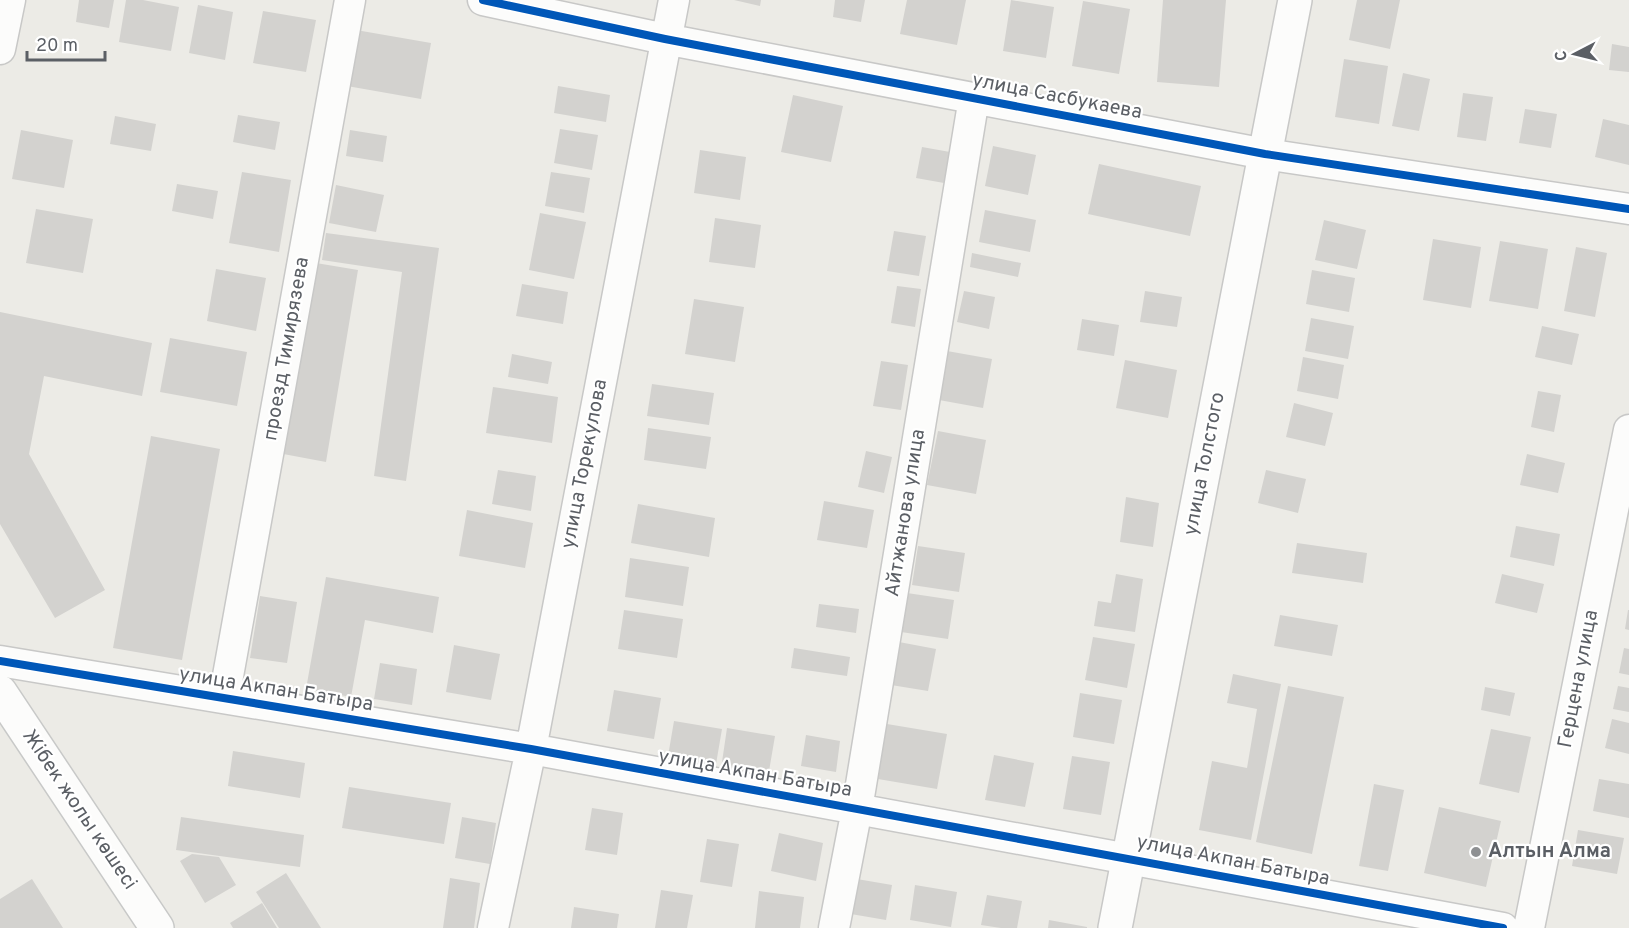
<svg xmlns="http://www.w3.org/2000/svg" width="1629" height="928" font-family="Overpass,sans-serif">
	<style>
		.building { fill: #d3d2cf }
		.lines { fill: none; stroke-linecap: round; stroke-linejoin: round }
		.minor-casing { stroke: #c8c8c7; stroke-width: 33 }
		.tertiary-casing { stroke: #c8c8c7; stroke-width: 36 }
		.secondary-casing { stroke: #c8c9c8; stroke-width: 36 }
		.minor { stroke: #fcfcfb; stroke-width: 30 }
		.tertiary { stroke: #fcfcfb; stroke-width: 33 }
		.secondary { stroke: #fcfcfb; stroke-width: 33 }
		.cycleway-casing { stroke: #fff; stroke-width: 11 }
		.cycleway { stroke: #0057b8; stroke-width: 8 }
		.poi-dot { fill: #8e9092; stroke: #fff; stroke-width: 2 }
		.labels { text-anchor: middle; dominant-baseline: central; stroke-width: 4.5; stroke-linejoin: round; paint-order: stroke }
		.street-label { font-size: 20px; fill: #5b5f65; stroke: #fff }
		.poi-label { font-size: 20px; font-weight: bold; fill: #5b5f65; stroke: #fff; text-anchor: start }
	</style>
	<rect width="100%" height="100%" fill="#ecebe6"/>
	<path class="building" d="M79,0H114L109,28L76,22Z
		M126,0H143L179,7L171,51L119,42Z
		M734,0H761L760,6Z
		M835,0H865L861,22L833,17Z
		M907,0H966L957,45L900,34Z
		M1011,0L1054,7L1046,58L1003,51Z
		M1163,0H1226L1219,87L1157,82Z
		M1357,0H1400L1390,49L1349,40Z
		M1083,1L1130,9L1119,74L1072,66Z
		M198,5L233,12L225,60L189,53Z
		M263,11L316,20L306,72L253,63Z
		M356,30L431,43L421,99L347,86Z
		M1612,44L1629,47V72L1609,70Z
		M1344,59L1388,66L1379,124L1335,117Z
		M1403,73L1430,79L1419,131L1392,126Z
		M558,86L610,95L606,122L554,113Z
		M1463,93L1493,97L1486,141L1457,137Z
		M793,95L843,106L831,162L781,152Z
		M1525,109L1557,114L1551,148L1519,143Z
		M238,115L280,122L275,150L233,142Z
		M115,116L156,124L151,151L110,144Z
		M1603,119L1629,125V165L1595,157Z
		M560,129L598,135L592,170L554,163Z
		M21,130L73,140L64,188L12,179Z
		M350,130L387,136L383,162L346,156Z
		M993,146L1036,155L1028,195L985,186Z
		M922,147L950,152L944,183L916,178Z
		M700,150L746,157L740,200L694,193Z
		M1099,164L1201,186L1190,236L1088,214Z
		M242,172L291,180L279,252L229,243Z
		M551,172L590,178L584,213L545,206Z
		M177,184L218,191L213,219L172,211Z
		M336,185L384,195L376,232L329,223Z
		M36,209L93,219L83,273L26,263Z
		M985,210L1036,220L1030,252L979,242Z
		M540,213L586,222L574,279L529,270Z
		M715,218L761,225L755,268L709,262Z
		M1324,220L1366,230L1357,269L1315,260Z
		M894,231L926,236L919,276L887,271Z
		M326,233L439,248L406,481L374,476L402,272L322,260Z
		M1433,239L1481,247L1471,308L1423,300Z
		M1500,241L1548,249L1538,309L1489,301Z
		M1576,247L1607,253L1595,317L1564,311Z
		M972,253L1021,263L1018,277L970,267Z
		M310,262L358,270L326,462L278,453Z
		M216,269L266,278L256,331L207,321Z
		M1312,270L1355,278L1349,312L1306,304Z
		M522,284L568,292L563,324L516,316Z
		M897,286L921,289L915,327L891,323Z
		M964,291L995,297L989,329L957,322Z
		M1145,291L1182,297L1177,327L1140,322Z
		M694,299L744,307L735,362L685,354Z
		M0,312L152,343L142,396L44,376L29,454L105,590L55,618L0,524Z
		M1311,318L1354,326L1348,359L1305,351Z
		M1082,319L1119,325L1114,356L1077,350Z
		M1542,326L1579,334L1572,365L1535,357Z
		M170,338L247,352L237,406L160,392Z
		M947,351L992,359L983,408L939,400Z
		M512,354L552,362L548,384L508,377Z
		M1303,357L1344,365L1338,399L1297,391Z
		M1125,360L1177,370L1168,418L1116,408Z
		M881,361L908,365L901,410L873,406Z
		M652,384L714,393L709,425L647,416Z
		M493,387L558,397L552,443L486,433Z
		M1538,391L1561,395L1554,432L1531,427Z
		M1294,403L1333,413L1325,446L1286,437Z
		M648,428L711,437L706,469L644,460Z
		M938,431L986,440L976,494L927,485Z
		M151,436L220,449L182,660L113,648Z
		M866,451L892,457L884,493L858,487Z
		M1527,454L1565,463L1558,493L1520,485Z
		M498,470L536,476L531,511L492,504Z
		M1266,470L1306,479L1298,513L1258,503Z
		M1126,497L1159,503L1153,547L1120,542Z
		M824,501L874,510L867,548L817,540Z
		M638,504L715,518L709,557L631,543Z
		M467,510L533,523L525,568L459,556Z
		M1516,526L1560,534L1554,566L1510,557Z
		M1297,543L1367,553L1363,583L1292,573Z
		M918,546L965,553L959,592L912,585Z
		M630,558L689,567L683,606L625,597Z
		M1116,574L1143,579L1135,632L1094,626L1098,601L1111,603Z
		M1502,574L1544,584L1537,613L1495,603Z
		M326,577L439,597L433,633L365,620L351,697L306,689Z
		M907,593L954,600L948,639L901,632Z
		M260,596L297,602L287,663L250,658Z
		M819,604L859,609L856,633L816,627Z
		M624,610L683,619L677,658L618,649Z
		M1628,610H1629V630L1625,629Z
		M1280,615L1338,625L1332,656L1274,646Z
		M1093,637L1135,644L1127,688L1085,680Z
		M899,642L936,649L928,691L891,685Z
		M454,645L500,654L491,700L446,692Z
		M794,648L850,657L847,676L791,668Z
		M1624,648L1629,649V675L1619,673Z
		M380,663L417,669L412,705L374,699Z
		M1233,674L1281,684L1251,840L1199,830L1212,761L1247,768L1257,709L1227,703Z
		M1288,686L1344,697L1312,854L1256,842Z
		M1618,686L1629,688V712L1613,709Z
		M1485,687L1515,693L1510,716L1481,710Z
		M614,690L661,698L654,739L607,731Z
		M1080,693L1122,700L1114,744L1073,737Z
		M1612,719L1629,723V754L1605,748Z
		M674,721L722,729L715,770L667,762Z
		M887,724L947,734L937,789L878,779Z
		M727,728L775,736L768,777L721,769Z
		M1491,729L1531,737L1519,793L1479,784Z
		M806,735L840,741L836,772L801,766Z
		M233,751L305,763L300,798L228,786Z
		M994,755L1034,763L1025,807L985,800Z
		M1072,756L1110,762L1101,815L1063,809Z
		M1599,779L1629,784V818L1593,811Z
		M1374,784L1404,790L1388,871L1359,866Z
		M349,787L451,803L444,844L342,828Z
		M1439,807L1501,821L1486,887L1424,873Z
		M592,808L623,813L617,855L585,850Z
		M181,817L304,835L300,867L176,850Z
		M462,817L496,823L490,864L455,858Z
		M1578,830L1624,838L1617,874L1572,866Z
		M779,833L823,843L816,881L771,871Z
		M707,839L739,844L732,887L700,882Z
		M192,854L219,857L236,885L205,903L180,861Z
		M286,873L321,928H279L256,892Z
		M450,878L480,883L474,928H443Z
		M851,878L892,885L886,920L845,913Z
		M32,879L63,928H0V899Z
		M915,885L957,892L951,927L910,920Z
		M661,890L693,895L687,928H655Z
		M759,891L804,897L800,928H755Z
		M987,895L1022,901L1017,928H1001L981,925Z
		M262,903L277,928H233L230,923Z
		M574,907L619,914L617,928H571Z
		M1049,920L1087,927V928H1048Z"/>
	<g class="lines">
		<g class="minor-casing">
			<path id="minor" d="M483,0L665,39L1265,154L1629,209
				M0,49L10,0
				M0,661L531,749L1503,928
				M224,698L350,0
				M493,928L531,749L674,0
				M834,928L857,809L974,98
				M1529,928L1629,430"/>
		</g>
		<g class="tertiary-casing">
			<path id="tertiary" d="M1115,928L1295,0"/>
		</g>
		<g class="secondary-casing">
			<path id="secondary" d="M0,692L157,928"/>
		</g>
		<use href="#minor" class="minor"/>
		<use href="#tertiary" class="tertiary"/>
		<use href="#secondary" class="secondary"/>
		<g class="cycleway-casing">
			<path id="cycleway" d="M483,0L665,39L1265,154L1629,209
				M0,661L531,749L1503,928"/>
		</g>
		<use href="#cycleway" class="cycleway"/>
	</g>
	<circle class="poi-dot" cx="1476" cy="852" r="6"/>
	<g class="labels">
		<g class="street-label">
			<text transform="translate(1057 97) rotate(11)">улица Сасбукаева</text>
			<text transform="translate(287 349) rotate(-80)">проезд Тимирязева</text>
			<text transform="translate(585 464) rotate(-79)">улица Торекулова</text>
			<text transform="translate(1205 464) rotate(-79)">улица Толстого</text>
			<text transform="translate(906 513) rotate(-81)">Айтжанова улица</text>
			<text transform="translate(1579 679) rotate(-79)">Герцена улица</text>
			<text transform="translate(276 690) rotate(9)">улица Акпан Батыра</text>
			<text transform="translate(755 774) rotate(10)">улица Акпан Батыра</text>
			<text transform="translate(79 810) rotate(56)">Жібек жолы көшесі</text>
			<text transform="translate(1233 861) rotate(11)">улица Акпан Батыра</text>
		</g>
		<g class="poi-label">
			<text x="1488" y="852">Алтын Алма</text>
		</g>
	</g>
	<g transform="translate(1575 54) rotate(263)" stroke="#ffffff" stroke-width="4.5" paint-order="stroke">
	<path d="M0-4.5L10 22L0 15L-10 22Z" fill="#5b5f65"/>
	<text y="-9" font-size="16" font-weight="bold" text-anchor="middle" fill="#5b5f65">С</text>
	</g>
	<path d="M27 51v9h78v-9" fill="none" stroke="#5b5f65" stroke-width="3"/>
	<text x="36" y="51" font-size="18" fill="#5b5f65" stroke="#ffffff" stroke-width="4.5" paint-order="stroke">20 m</text>
</svg>
